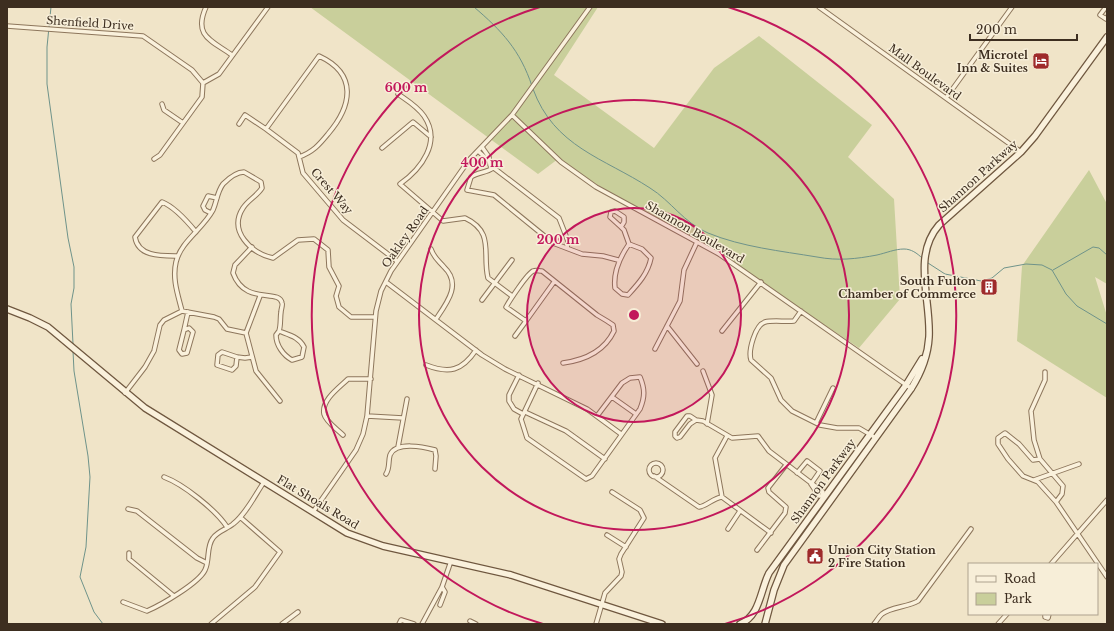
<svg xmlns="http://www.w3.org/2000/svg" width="1114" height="631" font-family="'Libre Baskerville',serif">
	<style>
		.green { fill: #c9cf9b }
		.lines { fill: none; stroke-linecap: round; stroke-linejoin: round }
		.stream { stroke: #6f938a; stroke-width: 1 }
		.street-casing { stroke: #8d765c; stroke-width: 5.5 }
		.secondary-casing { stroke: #6f573f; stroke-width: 8 }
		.street { stroke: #faf1dc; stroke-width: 3.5 }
		.secondary { stroke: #faf1dc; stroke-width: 5.5 }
		.ring { fill: none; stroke: #c2185b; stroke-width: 2 }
		.labels { text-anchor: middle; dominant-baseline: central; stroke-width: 3; stroke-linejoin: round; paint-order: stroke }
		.street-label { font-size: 11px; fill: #3d2e20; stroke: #f7eed8 }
		.poi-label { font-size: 11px; font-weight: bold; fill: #3d2e20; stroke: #f7eed8; text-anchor: end }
		.centre { fill: #c2185b; stroke: #f7eed8; stroke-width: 2 }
		.ring-label { font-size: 12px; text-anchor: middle; font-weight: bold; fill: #c2185b; stroke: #f7eed8; stroke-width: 3; stroke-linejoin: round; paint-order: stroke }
	</style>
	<rect width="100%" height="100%" fill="#f0e4c8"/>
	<path class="green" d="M310,7H598L554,75L654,148L714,68L759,36L872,125L848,157L894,199L900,299L859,348L695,238L621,200L558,159L538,174Z
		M1089,170L1107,204V284L1095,277L1107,316V398L1017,341L1022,266Z"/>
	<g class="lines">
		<path class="stream" d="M51,7L47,47V84L68,238L74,267V288L71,304L73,344
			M474,7C502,31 520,50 532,86
			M533,89C554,147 604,158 650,188C671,201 684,223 708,233C742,247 781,251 817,257C838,261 856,259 877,255C886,253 895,249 904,249C911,249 917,253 922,258
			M928,263L945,274L981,281L992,278L1004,268L1026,264L1042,265L1052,270L1066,294L1077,306L1107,324
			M1053,270L1093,247L1099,248L1107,255
			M73,351L74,371L88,456L90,477L86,547L80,577L94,612L103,624"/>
		<g class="street-casing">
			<path id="street" d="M206,7C193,36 211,40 232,55
				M819,7L1021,152
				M1106,7L1100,15L1106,19L1107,17
				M7,26L143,36L192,70L203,83
				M319,56C358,74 352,106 328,134C319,145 313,152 299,157L298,153L266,129Z
				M398,94C408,101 417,106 424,116C442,142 421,169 400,184L443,221L465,218C495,232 482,254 488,278L512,296
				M946,98L1012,7
				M162,104L164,110L183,123
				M512,115L561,162L596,187L719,254L912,389
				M239,124L245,115L266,129
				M482,147L489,157L490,165L559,218L568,241L567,248
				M382,148L413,122L431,137
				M478,151L488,160
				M299,157L303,173L343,220L397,261
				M154,159L160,155L202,97L203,83L219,74L268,7
				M493,168C486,173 478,172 471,177L467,190L494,195L553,243L582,254L603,256L618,260
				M615,211L624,217V222L621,227L610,217L611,212Z
				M211,213L205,210L203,206L208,196L217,198
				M621,227L624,230L629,244
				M629,244L642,249L651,258C648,273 639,283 628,295L622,294L615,288C613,272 620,257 629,244Z
				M252,247L235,265L233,273C245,306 279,288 282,303C283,305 281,309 281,312C280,318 281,325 279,331
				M431,249C434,258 438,260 444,267C462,284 447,303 436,319
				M178,256C162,256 138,257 135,237L162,202C175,207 187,221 196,232
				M386,282L482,355L505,369L587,409L621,434
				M554,282L526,321L506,307C510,300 527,274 533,271C536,270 539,271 542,271L597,315L607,321L613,325L614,331C604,352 585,360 563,363
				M482,300L512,260
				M182,311C178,295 172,279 176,262C181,241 203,229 213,210C217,201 217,192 223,184C228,179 237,172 244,172L261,182L262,188C257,196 248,200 243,208C228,231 251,253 273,258L298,240L314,239L328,250L329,267L339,286L336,296L339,307L351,317H375
				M801,311L794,321C786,322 772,320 765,322C755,325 748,351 751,360L771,378L781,400L792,411L820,425L837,428H859L876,438
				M667,326L697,364
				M189,328L193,332L187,353L182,354L179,350L184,330Z
				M184,330L188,312
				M279,331C289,335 299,337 304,347L302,357L292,360C283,355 276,345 276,335Z
				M722,331L761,282
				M246,333L260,296
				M515,336L526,321
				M655,349L680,301L684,270L697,242
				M222,352L237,357L236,366L232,370L217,365L218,355Z
				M237,357L245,358L252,357
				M426,365C449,374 462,371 476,350
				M703,371L712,395L707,424
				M1045,372V380L1031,411L1034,440L1040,459L1063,486L1062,494L1056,502L1107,577
				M519,375L509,395V401L514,409L523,414
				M538,383L521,419L527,438L586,479L592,476L640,409C645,397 645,389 640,377L630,378L622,383L597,416
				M125,393L145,367L154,351L160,325L164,320L182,311L214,317L219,319L227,329L246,333L256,371L280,401
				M612,397L636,414
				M525,412L566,431L605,459
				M367,416L403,418
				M687,416H690L696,420L690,424L680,437L677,438L675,436V432Z
				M696,420L703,421L732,438L758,436L769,451L823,492L822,496H819L811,484
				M816,423L833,388
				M343,435C337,429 326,422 324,414C321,400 340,387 348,379H371
				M727,436L715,458L722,497L771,533
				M398,447L407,399
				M1040,459L1033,460L1019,444L1005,433L998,438V444L1008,459L1023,476L1038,482L1056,502
				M649 470a7 7 0 1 1 14 0a7 7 0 1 1-14 0Z
				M797,473L807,461L820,471L811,484
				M386,474C390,468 388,462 390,455C396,441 424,447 435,450L436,456L435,469
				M654,476L699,507C707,506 713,498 722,497
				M164,477C183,484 216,510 227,527
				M1034,480L1079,464
				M128,509L137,511L197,558L207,563
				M313,512L356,450L363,434L367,416L376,311L381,291L391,271L469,160L512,115L590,7
				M728,529L740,511
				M607,535L626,547
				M757,550L785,513L786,507L769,492L768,488L786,465
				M129,553V559L174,596
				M1051,564L1107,500
				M123,602L147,611C161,605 199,583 205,570C210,560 206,547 213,538C218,531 227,529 233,524C246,514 255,495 264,482
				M440,605L445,592L442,587
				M1045,614V617L1048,618L1049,614
				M470,621L476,624
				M211,624L255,587L280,552L240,517
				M282,624L298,612
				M399,624L401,620L414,624
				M422,624L442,587L451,561
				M596,624L605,593L621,576L622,572L619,559L621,554L644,518L640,510L612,492
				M874,624C877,621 879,616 882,614C890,607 908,607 918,601L971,529
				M998,624L1007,614"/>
		</g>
		<g class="secondary-casing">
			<path id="secondary" d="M7,309L30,318L48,327L145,408L347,533L383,546L511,575L662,624
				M740,624C760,616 760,591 769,573L906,385L922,359
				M765,624L774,590L784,565L911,389C921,373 928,356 929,337C931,299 912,256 939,225L1021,152L1035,136L1107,37"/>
		</g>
		<use href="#street" class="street"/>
		<use href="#secondary" class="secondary"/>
	</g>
	<circle cx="634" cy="315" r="107" fill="#c2185b" fill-opacity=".12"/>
	<g class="ring">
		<circle cx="634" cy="315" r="107"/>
		<circle cx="634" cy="315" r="215"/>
		<path d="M543 624A322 322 0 0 1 540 7M728 7A322 322 0 0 1 725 624"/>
	</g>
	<defs>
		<g id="hotel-square" transform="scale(0.9)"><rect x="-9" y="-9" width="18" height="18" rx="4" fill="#9e2a2b" stroke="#f7eed8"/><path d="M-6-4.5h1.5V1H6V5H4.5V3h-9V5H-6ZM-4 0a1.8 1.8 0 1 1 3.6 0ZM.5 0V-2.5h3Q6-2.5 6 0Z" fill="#fff"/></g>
		<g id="building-square" transform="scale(0.9)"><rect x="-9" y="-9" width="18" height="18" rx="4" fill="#9e2a2b" stroke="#f7eed8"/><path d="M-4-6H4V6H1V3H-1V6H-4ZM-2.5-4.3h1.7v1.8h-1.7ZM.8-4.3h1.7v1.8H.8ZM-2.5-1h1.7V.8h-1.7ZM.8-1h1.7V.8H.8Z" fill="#fff"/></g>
		<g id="civic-square" transform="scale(0.9)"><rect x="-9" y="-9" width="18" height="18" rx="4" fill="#9e2a2b" stroke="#f7eed8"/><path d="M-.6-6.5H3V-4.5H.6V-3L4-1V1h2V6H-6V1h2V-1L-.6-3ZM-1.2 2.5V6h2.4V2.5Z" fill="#fff"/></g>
	</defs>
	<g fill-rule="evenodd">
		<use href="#hotel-square" x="1041" y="61"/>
		<use href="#building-square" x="989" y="287"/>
		<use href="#civic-square" x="815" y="556"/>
	</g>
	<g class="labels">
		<g class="street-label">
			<text transform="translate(90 23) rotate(4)">Shenfield Drive</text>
			<text transform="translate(925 72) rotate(36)">Mall Boulevard</text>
			<text transform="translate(978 176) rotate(-42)">Shannon Parkway</text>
			<text transform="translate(332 191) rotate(49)">Crest Way</text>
			<text transform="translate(695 232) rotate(30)">Shannon Boulevard</text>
			<text transform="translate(405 237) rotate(-55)">Oakley Road</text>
			<text transform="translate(823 481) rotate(-54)">Shannon Parkway</text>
			<text transform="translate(318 502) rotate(31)">Flat Shoals Road</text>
		</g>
		<g class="poi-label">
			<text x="1028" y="55">Microtel<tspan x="1028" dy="13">Inn &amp; Suites</tspan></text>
			<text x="976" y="281">South Fulton<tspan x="976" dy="13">Chamber of Commerce</tspan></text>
			<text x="828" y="550" text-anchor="start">Union City Station<tspan x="828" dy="13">2 Fire Station</tspan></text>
		</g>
	</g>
	<circle cx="634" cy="315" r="6" class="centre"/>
	<g class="ring-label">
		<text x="406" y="92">600 m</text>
		<text x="482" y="167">400 m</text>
		<text x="558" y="244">200 m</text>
	</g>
	<rect width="1114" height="631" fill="none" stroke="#3d2e20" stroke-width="16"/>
	<rect x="968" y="563" width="130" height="52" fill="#f7eed8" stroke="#ada18e"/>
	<rect x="976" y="576" width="20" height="6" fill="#faf1dc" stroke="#ada18e"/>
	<text x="1004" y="583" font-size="12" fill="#3d2e20">Road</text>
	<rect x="976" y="593" width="20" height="12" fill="#c9cf9b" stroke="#ada18e"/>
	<text x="1004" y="603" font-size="12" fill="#3d2e20">Park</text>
	<path d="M970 34v6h107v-6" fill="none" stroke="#3d2e20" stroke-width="2"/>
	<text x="976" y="34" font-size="12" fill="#3d2e20" stroke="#f7eed8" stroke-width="3" paint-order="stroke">200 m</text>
</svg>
